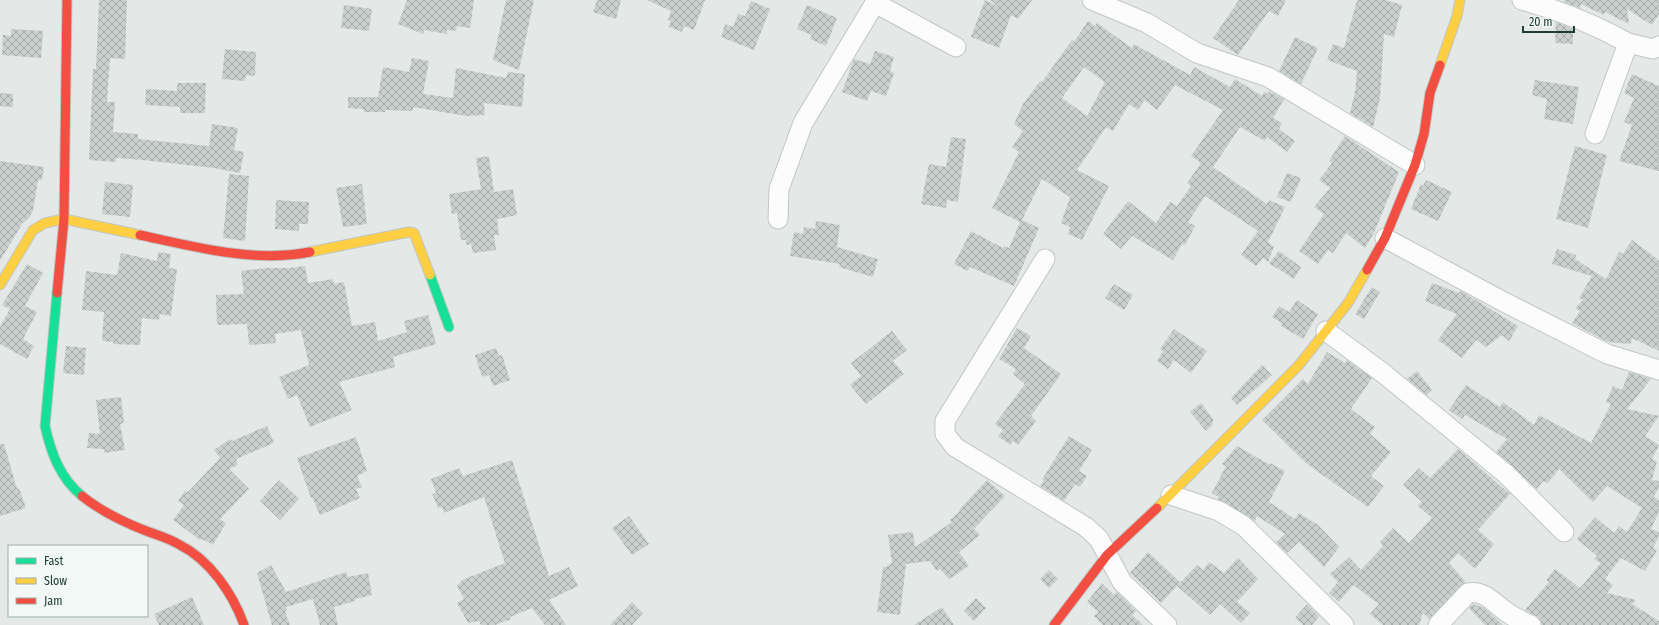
<svg xmlns="http://www.w3.org/2000/svg" width="1659" height="625" font-family="'Fira Sans Condensed',sans-serif">
	<style>
		.building { fill: url(#building-cross-hatch); fill-rule: evenodd }
		.lines { fill: none; stroke-linecap: round; stroke-linejoin: round }
		.street-casing { stroke: #c1c6c4; stroke-width: 21 }
		.fast-casing { stroke: #bfc6c4; stroke-width: 11 }
		.slow-casing { stroke: #bfc6c4; stroke-width: 11 }
		.jam-casing { stroke: #bfc6c4; stroke-width: 11 }
		.street { stroke: #fbfcfb; stroke-width: 19 }
		.fast { stroke: #16e098; stroke-width: 9 }
		.slow { stroke: #ffcf43; stroke-width: 9 }
		.jam { stroke: #f24e42; stroke-width: 9 }
	</style>
	<defs>
		<pattern id="building-cross-hatch" width="8" height="8" patternUnits="userSpaceOnUse"><rect width="8" height="8" fill="#cad0ce"/><path d="M0 0l8 8M0 8l8-8" fill="none" stroke="#a4aaa8"/></pattern>
	</defs>
	<rect width="100%" height="100%" fill="#e4e9e7"/>
	<path class="building" d="M99,0H127L125,59L110,58L107,102H115L113,132L138,134V139L209,146L212,124L238,128L234,150L244,152L240,173L214,168L142,160L116,158V162L89,160L93,69H96Z
		M407,0H474L470,28L457,26L456,31L447,30V34L424,30L423,34L398,24Z
		M506,0H534L519,70L493,60Z
		M597,0H621L616,19L593,12Z
		M647,0H705L694,30L684,26L682,32L669,27L671,21L668,20L671,11Z
		M985,0L998,6L990,0H1032L1018,19L1011,15L999,48L971,37Z
		M1239,0H1286L1278,16L1269,11L1238,55L1213,38Z
		M1357,0H1385L1402,5L1394,37L1384,34L1380,98L1373,127L1350,113L1355,92L1357,71L1327,60L1333,44L1344,48Z
		M1564,0H1659V14L1652,25L1627,9L1629,24L1605,12L1604,15L1581,4L1580,8L1564,2Z
		M751,1L770,9L754,50L721,37L725,24L733,27L738,14L745,16Z
		M344,5L372,9L369,31L341,28Z
		M807,5L837,18L826,46L810,39L812,35L797,29Z
		M1088,21L1095,26L1097,23L1132,48L1134,44L1190,75L1194,67L1230,87L1235,79L1262,96L1264,92L1268,94L1269,91L1284,99L1273,118L1282,123L1279,129L1295,141L1287,152L1267,137L1265,141L1240,127L1213,167L1267,204L1269,200L1285,207L1268,242L1274,247L1268,262L1263,258L1256,266L1241,255L1258,231L1205,196L1188,222L1195,226L1185,245L1182,244L1173,260L1132,236L1121,249L1103,234L1128,201L1156,223L1170,202L1177,206L1191,186L1187,183L1201,163L1191,156L1223,110L1175,85L1157,110L1145,100L1138,110L1129,104L1113,131L1106,127L1077,170L1109,186L1082,240L1068,234L1070,227L1061,223L1070,197L1042,179L1022,220L1039,228L1014,286L970,267L968,271L954,264L971,231L1003,248L1004,246L1009,248L1020,222L992,208L1019,152L1012,147L1023,131L1014,124L1023,104L1040,81L1042,82L1072,40L1074,42ZM1084,67L1105,82L1087,116L1062,98Z
		M1556,22L1573,29V44L1555,43Z
		M11,29L43,31L41,58L2,55L3,35L11,36Z
		M1295,37L1318,48L1301,84L1279,71Z
		M225,49L256,52L255,76L246,75L245,81L222,79Z
		M875,51L894,57L890,71L894,73L886,96L871,91L867,101L842,92L854,59L870,64Z
		M412,58L429,61L423,94L453,98L456,68L506,78L508,72L525,74L522,107L484,103L485,115L466,116L413,107V111L385,110V112H364L363,109L348,108V97H378L383,67L409,72Z
		M1632,74L1659,86V171L1619,161L1632,125L1624,122L1634,98L1624,93Z
		M1535,80L1579,87L1573,124L1544,119L1547,99L1532,95Z
		M177,83H206L205,113H180V107L145,105L146,89L177,91Z
		M0,93L13,94V107L0,106Z
		M1345,136L1399,172L1374,233L1365,248L1346,233L1333,253L1328,250L1318,264L1299,251L1324,214L1314,207L1330,188L1319,180L1332,163L1329,161Z
		M951,137L966,139L958,202L947,200L946,208L921,204L929,164L946,167Z
		M1575,146L1607,155L1588,228L1556,219Z
		M489,156L494,192L513,189L517,215L497,219L499,235H494L496,250L473,253L471,244L466,245V240H461L457,213L452,214L449,194L481,189L476,158Z
		M0,161L44,167L42,180H38L33,211L30,217L22,224L0,261Z
		M1287,173L1301,178L1291,202L1277,197Z
		M229,174L249,176L245,241L223,238Z
		M1426,180L1452,192L1438,221L1411,209L1421,184L1423,186Z
		M105,182L133,185L130,217L102,214Z
		M362,184L367,224L343,227L336,188Z
		M276,200L309,202L308,224H299V231L275,229Z
		M816,221L840,225L837,247L878,259L873,277L839,267L840,264L790,256L794,232L803,234L804,227L815,229Z
		M1632,240L1659,260V351L1632,338L1631,344L1608,342L1572,323L1580,311L1575,308L1583,300L1579,298L1592,276L1552,264L1557,249L1576,255L1575,259L1606,279L1619,252L1623,254Z
		M1279,251L1301,267L1294,279L1269,263Z
		M158,252L171,254L169,268L177,269L171,316L160,314L159,320L142,318L140,345L113,344V342L102,341L104,312L82,310L86,271L117,275L121,253L157,261Z
		M27,264L43,273L25,306L37,312L23,339L34,346L27,359L0,344V327L10,309L2,305Z
		M305,266L308,283L333,279L334,284L344,282L352,326L375,322L378,341L407,332L404,321L428,315L436,344L393,357L395,367L339,382L352,410L310,427L297,395L288,399L279,377L309,365L301,330L275,334L276,343L249,345L247,324L217,325L216,295L244,294L241,271L268,268H289Z
		M1432,283L1459,293L1461,291L1518,326L1509,341L1502,335L1486,347L1476,340L1462,358L1438,340L1457,314L1425,301Z
		M1114,284L1133,295L1124,310L1105,298Z
		M1372,287L1380,292L1364,319L1355,314Z
		M1297,300L1318,314L1303,339L1281,326L1282,323L1272,317L1279,306L1289,312Z
		M1017,328L1031,336L1024,348L1061,374L1031,416L1036,421L1018,445L1013,441L1010,445L998,436L1003,430L995,424L1025,384L1013,374L1016,369L999,359Z
		M1174,329L1207,351L1191,373L1174,360L1168,369L1157,361L1163,351L1160,349Z
		M892,331L907,350L893,361L904,374L866,404L850,385L861,376L851,363Z
		M66,346L86,348L84,375L63,373Z
		M496,348L499,356L502,355L510,380L493,386L489,375L482,377L475,355Z
		M1327,352L1345,363L1347,360L1372,378L1351,409L1375,427L1370,434L1391,452L1371,476L1384,486L1368,507L1307,464L1262,420L1303,379L1308,384Z
		M1262,365L1272,375L1237,405L1231,398Z
		M1417,371L1432,390L1427,395L1407,379Z
		M1629,372L1651,379L1627,409L1659,416L1645,436L1659,445L1652,459L1657,462L1652,480L1659,481V487L1654,497L1659,500V512L1651,529L1659,532V536L1653,548L1657,550L1645,571L1621,558L1605,579L1613,585L1607,593L1636,600L1632,604L1659,621V625H1542L1540,618L1525,610L1549,582L1546,580L1555,569L1580,588L1601,563L1594,559L1597,556L1577,539L1595,517L1614,533L1619,526L1627,532L1642,508L1607,486L1593,502L1559,469L1548,483L1543,481L1537,489L1496,452L1507,439L1465,415L1462,419L1449,410L1466,385L1500,407L1503,402L1534,425L1539,415L1591,443L1611,404L1606,402L1613,386L1622,390Z
		M121,397L124,423L120,424L125,450L104,453V449L87,448L89,433L100,434L96,400Z
		M1201,403L1213,419V424L1206,431L1190,412Z
		M267,426L274,443L236,459L238,465L229,469L249,489L220,519L226,523L213,545L202,539L200,540L173,520L184,505L178,501L185,491L188,492L220,458L214,450L230,439L232,441Z
		M1069,436L1092,450L1079,471L1087,476L1080,487L1075,484L1064,501L1040,486L1044,481L1042,480Z
		M356,437L367,471L357,476L362,487L356,489L360,498L320,515L312,497L311,498L297,458Z
		M0,444H4L17,489L19,488L26,508L0,516Z
		M1237,446L1270,465V463L1285,471L1269,502L1295,519L1299,513L1318,525L1339,547L1324,567L1299,542L1287,553L1276,542L1285,534L1257,516L1255,521L1218,499L1219,497L1212,493L1226,466L1222,464Z
		M1458,449L1510,494L1478,530L1494,544L1475,569L1458,553L1449,563L1465,581L1464,584L1429,619L1423,613L1419,625H1383L1370,614L1379,604L1353,585L1339,602L1329,593L1338,582L1330,574L1349,557L1361,570L1383,546L1380,542L1393,528L1409,543L1432,518L1418,506L1422,502L1403,485L1419,468L1430,478Z
		M512,460L549,576L569,567L578,586L549,600L566,625H545L532,608L510,617L511,619L495,625H481L479,621L468,623L457,603L464,599L457,586L462,580L505,563L484,497L444,513L442,507L438,508L432,494L436,493L431,479L459,468L463,476Z
		M279,480L299,499L280,520L260,501Z
		M987,480L1005,496L974,529L980,535L959,552L969,566L949,579L940,569L937,571L930,561L906,564L900,615L877,612L883,567H886L892,563L888,535L913,532L915,547L952,522L950,520L960,511L959,510Z
		M629,516L649,544L632,555L612,528Z
		M1148,552L1180,582L1178,585L1197,565L1203,570L1209,562L1224,573L1238,558L1258,579L1237,602L1250,613L1241,623L1220,604L1210,615L1177,586L1161,603L1130,573Z
		M271,565L286,592L346,572L348,577L368,573L372,595L355,599V601L334,607L338,625H320L313,599L286,607L287,610L285,611L290,625H272L257,573Z
		M1049,570L1058,579L1049,588L1040,579Z
		M1102,583L1114,595L1117,592L1136,611L1132,615L1143,625H1103L1094,616L1098,612L1087,602Z
		M192,597L204,625H159L154,614Z
		M976,598L986,608L974,621L964,611Z
		M632,602L643,613L632,625H610Z
		M1307,604L1319,616L1312,625H1303L1295,618Z
		M1473,604L1484,608L1503,625H1485L1469,608Z
		M942,607L954,625H914Z"/>
	<g class="lines">
		<g class="street-casing">
			<path id="street" d="M877,0L875,3L956,47
				M1092,0L1147,23L1197,53L1268,77L1415,165
				M1522,0C1559,10 1594,24 1628,43L1595,134
				M1628,43L1653,49L1659,46
				M778,219L779,189L803,123L875,3
				M1385,238L1504,302L1607,354L1659,370
				M1045,259L945,421V434L955,447L1086,527L1099,539L1122,582L1167,625
				M1326,331L1383,373L1506,474L1564,532
				M1171,495L1219,511L1244,526L1344,625
				M1438,625L1468,593C1485,589 1497,607 1511,615C1517,619 1524,622 1531,625"/>
		</g>
		<g class="fast-casing">
			<path id="fast" d="M430,275L449,327
				M57,293L45,426C51,453 60,478 82,496"/>
		</g>
		<g class="slow-casing">
			<path id="slow" d="M1440,65L1457,16L1460,0
				M310,252L409,232L414,233L430,275
				M0,285L33,230L45,223L64,219L140,235
				M1157,508L1299,365L1348,303L1367,270"/>
		</g>
		<g class="jam-casing">
			<path id="jam" d="M140,235C195,247 254,263 310,252
				M1367,270L1385,238L1415,165L1424,134L1430,93L1440,65
				M57,293L64,219L67,0
				M82,496C102,512 125,523 149,532C160,536 170,539 180,545C210,560 233,594 244,625
				M1054,625L1107,555L1157,508"/>
		</g>
		<use href="#street" class="street"/>
		<use href="#fast" class="fast"/>
		<use href="#slow" class="slow"/>
		<use href="#jam" class="jam"/>
	</g>
	<rect x="8" y="545" width="140" height="72" fill="#f2f8f5" stroke="#9eada9"/>
	<rect x="16" y="558" width="20" height="6" fill="#16e098" stroke="#9eada9"/>
	<text x="44" y="565" font-size="12" fill="#213c36">Fast</text>
	<rect x="16" y="578" width="20" height="6" fill="#ffcf43" stroke="#9eada9"/>
	<text x="44" y="585" font-size="12" fill="#213c36">Slow</text>
	<rect x="16" y="598" width="20" height="6" fill="#f24e42" stroke="#9eada9"/>
	<text x="44" y="605" font-size="12" fill="#213c36">Jam</text>
	<path d="M1523 26v6h51v-6" fill="none" stroke="#213c36" stroke-width="2"/>
	<text x="1529" y="26" font-size="12" fill="#213c36" stroke="#f2f8f5" stroke-width="3" paint-order="stroke">20 m</text>
</svg>
